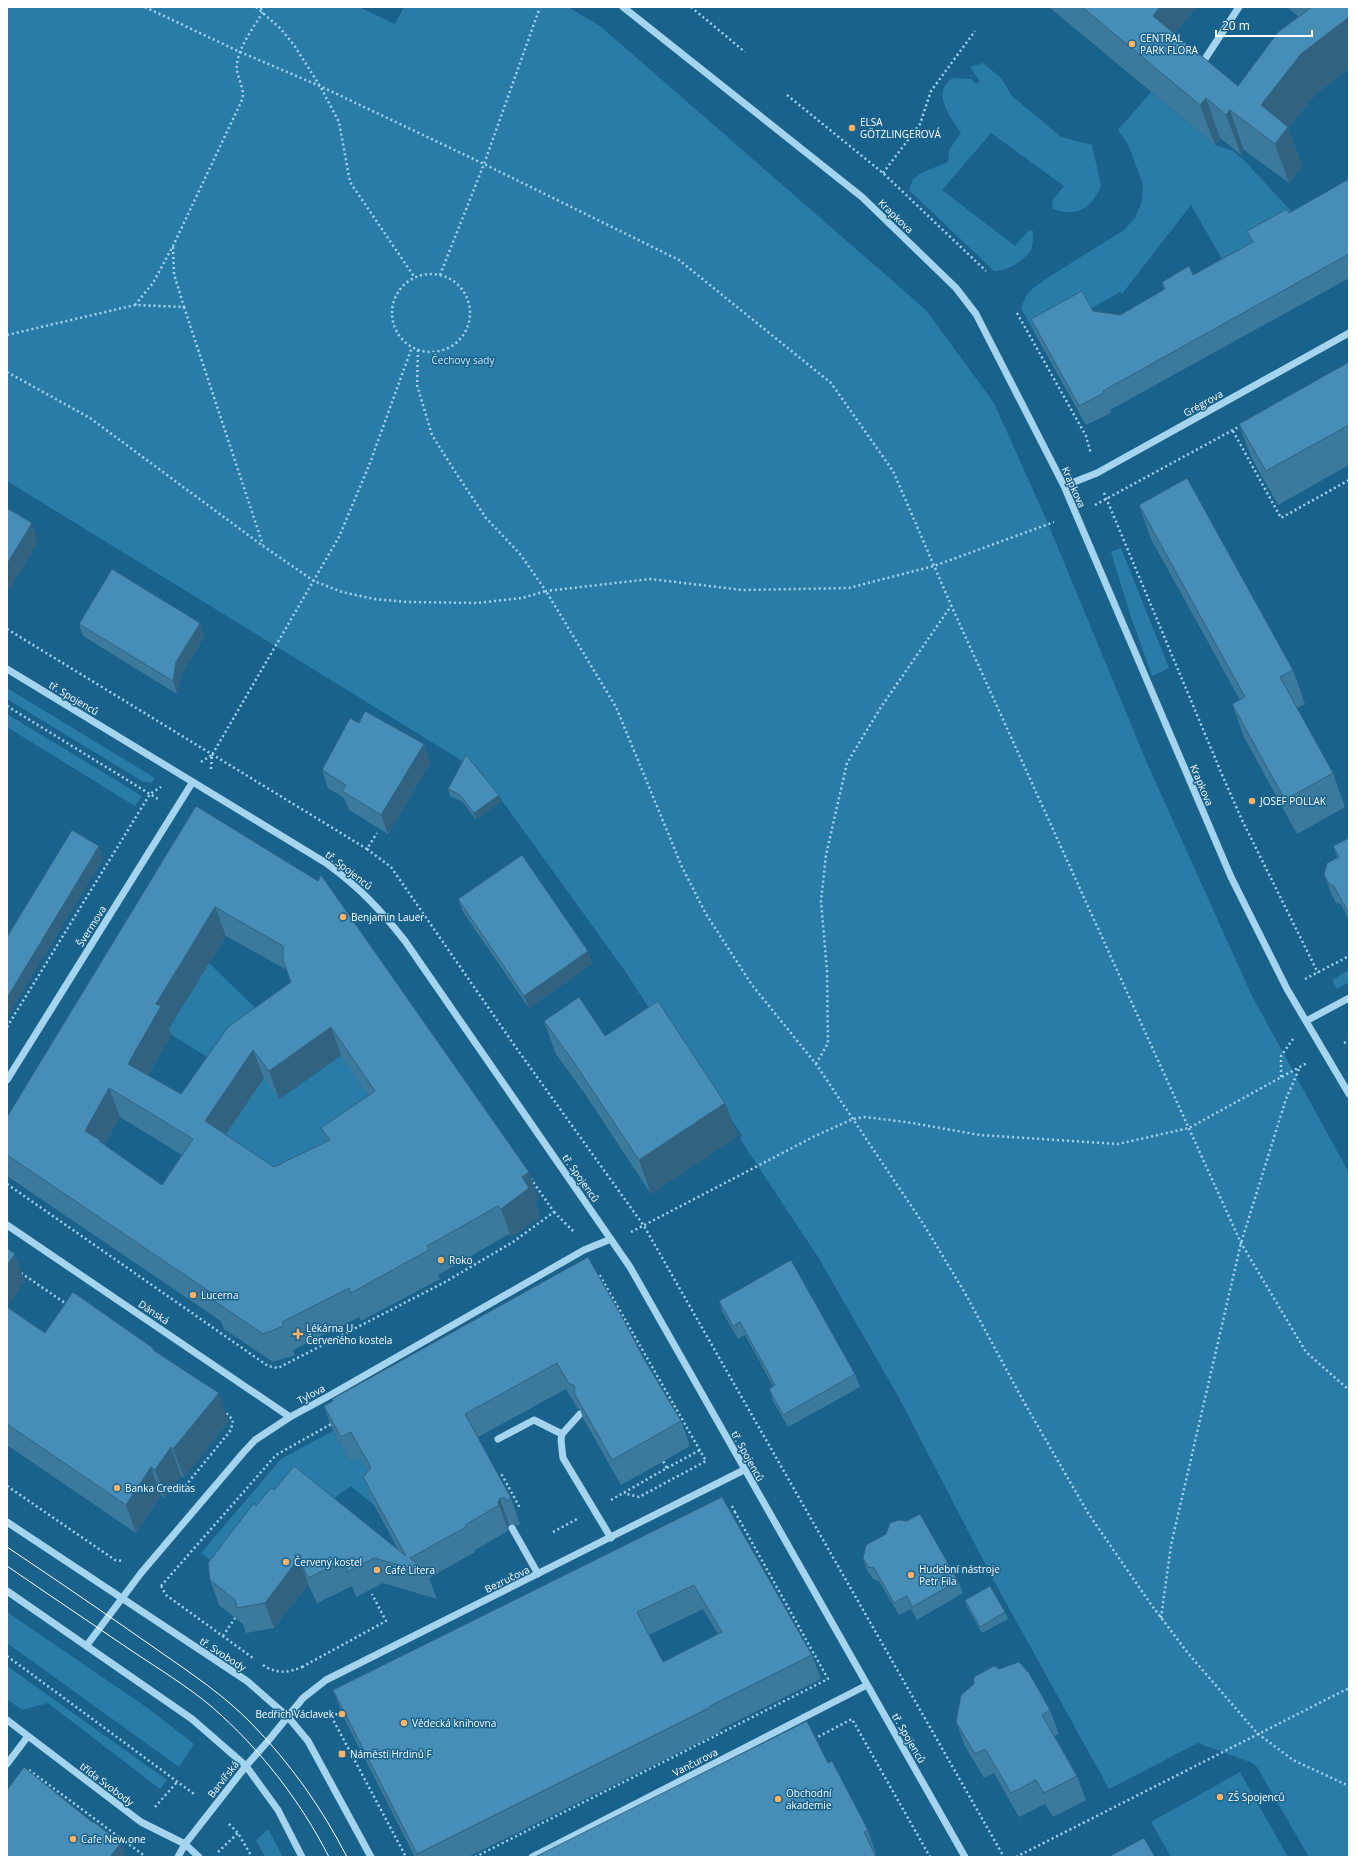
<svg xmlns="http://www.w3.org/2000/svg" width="1356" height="1864" font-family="'Open Sans',sans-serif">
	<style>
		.green { fill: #297ca8 }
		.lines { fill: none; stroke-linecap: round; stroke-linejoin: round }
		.path { stroke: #a5d4ee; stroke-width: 2.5; stroke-dasharray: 2 3; stroke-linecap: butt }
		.minor { stroke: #a5d4ee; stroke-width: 7 }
		.tram { stroke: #fff; stroke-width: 1 }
		.wall { fill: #3c7a9d; fill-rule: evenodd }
		.shaded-wall { fill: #316380 }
		.building { fill: #468eb7; stroke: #316380; fill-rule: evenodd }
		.poi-dot { fill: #ffb262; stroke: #19628c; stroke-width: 1.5 }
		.labels { text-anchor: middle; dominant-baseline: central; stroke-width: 3; stroke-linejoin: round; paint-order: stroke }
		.poi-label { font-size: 10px; fill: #fff; stroke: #19628c; text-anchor: start }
		.street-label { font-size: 10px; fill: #fff; stroke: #19628c }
		.park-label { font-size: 10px; fill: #cbe9fa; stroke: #19628c }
	</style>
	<rect width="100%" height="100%" fill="#19628c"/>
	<path class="green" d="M7,7H359L395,24L404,7H568L600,26L926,310L994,403L1046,519L1147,763L1252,996L1349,1173V1857H1309L1257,1767L1250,1762L1198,1743L1109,1789L994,1581L897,1394L818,1257L740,1139L742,1135L671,1030L665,1033L625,971L482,773L7,481Z
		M983,63L1001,78L1012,96L1061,137L1092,145L1101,186C1091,208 1078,218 1053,209L1052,201L1064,186L991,133L942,190L1015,246L1029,230L1033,231C1033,237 1033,244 1031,250C1025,260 1006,272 994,271L909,190L913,179L921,173L948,162L949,150L961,133C951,118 930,91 953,78L971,79L976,84L980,82L970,67Z
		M1151,92L1215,145L1233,151L1244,160L1311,233L1226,266L1191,205L1122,294L1120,292L1038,339L1021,308L1026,296L1031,290L1044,280L1124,230L1135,218L1142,201L1143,184L1128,144L1118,130Z
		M1121,548L1169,668L1152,676L1130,614L1111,552Z
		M7,688L155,778L151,783L142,781L7,699Z
		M7,714L142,796L135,806L7,727Z
		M209,963L276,1028L280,1099L346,1052L369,1097L284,1195L216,1149L228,1070L167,1032Z
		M1349,970V982L1337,989L1332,980Z
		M333,1431L350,1462L360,1457L387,1505L382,1512L351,1486L228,1573L201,1553L281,1459Z
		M7,1612L149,1709L194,1744L179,1767L7,1643Z
		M7,1666L167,1780L160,1789L48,1703L22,1710L7,1699Z
		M1240,1772L1288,1857H1171L1151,1822Z
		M268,1829L283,1857H265L256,1840Z"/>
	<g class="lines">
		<path class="path" d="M145,7L240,52L320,86L484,164L679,260L831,383L893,471L951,605L1241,1243L1306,1352L1349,1390
			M256,7L280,28L294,45L320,86L339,122L350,182L415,278
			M691,7L745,52
			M787,95L883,173L986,271
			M883,173L920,124L931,91L975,31
			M392 313a39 39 0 1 1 78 0a39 39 0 1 1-78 0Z
			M440,275L484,164L540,7
			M135,305L153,283L173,246L242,100C246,87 235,77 237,64C239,46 254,27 263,12L260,7
			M184,307L263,545
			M1017,313L1086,436L1091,454
			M7,335L135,305L184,307L174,274L173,246
			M418,350L417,385L432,435L454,470L486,518L520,554L546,591L650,579L743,590L849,588L934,566L1054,522
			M7,372L90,418L263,546L314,581L342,592L374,599L408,602L477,603L522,598L546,591L616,707L682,867L706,914L752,985L816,1064L924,1225L965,1293L1025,1404L1088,1513L1150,1603L1187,1652L1257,1733L1293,1760L1349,1786
			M1233,431L1281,518L1349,480
			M1104,493L1223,777L1242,820L1318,973
			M1095,505L1242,425
			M7,629L367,849L377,833
			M7,706L158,799
			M201,762L212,755
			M211,769L212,755L339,537L370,463L412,347
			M367,849L391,867L517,1049L644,1226L1004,1857
			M1305,979L1349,956
			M7,1027L150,794L161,787
			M1344,1043L1349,1040
			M816,1064L828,1043L827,971L821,901L826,855L847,763L881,707L951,606
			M1281,1077V1056L1293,1039
			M7,1184L268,1366L278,1368L445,1282L513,1242L554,1212L531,1179
			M554,1212L573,1231
			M631,1232L815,1136L853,1119L865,1117L906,1122L980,1135L1118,1144L1189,1128L1307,1063
			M21,1273L68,1305
			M596,1276L599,1274L706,1461L639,1497L624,1493
			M667,1468L700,1450
			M497,1478L502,1475L520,1508
			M7,1486L115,1560L123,1561
			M182,1490L231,1430L233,1420L224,1411
			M611,1500L667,1468L663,1461
			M732,1506L735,1512
			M553,1532L577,1519
			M161,1586L276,1455L333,1423
			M161,1586L166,1595L253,1658
			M1161,1618L1171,1545L1241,1243L1286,1099L1300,1067
			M223,1636L235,1618
			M7,1656L194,1794
			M263,1665C276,1674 288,1673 302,1667L303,1671
			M302,1667L386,1621L372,1594
			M329,1712L406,1857
			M331,1717L343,1711
			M814,1739L852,1719L930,1857
			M29,1770L146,1857
			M155,1807L177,1782
			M229,1824L238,1833L252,1857
			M218,1852L238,1833
			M475,1857L828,1679L735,1512L729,1515
			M1016,1857L1349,1688"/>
		<path class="minor" d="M623,7L862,197L956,288L976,314L1064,486L1231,877L1287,989L1349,1094
			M1203,62L1239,7
			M1064,486L1097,473L1349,333
			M7,669L326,863C360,888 379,908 405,941L630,1267L965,1857
			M1306,1021L1349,998
			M7,1080L192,783
			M7,1225L290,1417
			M580,1414L562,1434L561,1440L563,1458L611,1538
			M498,1439L534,1420L562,1434
			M7,1522L247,1681L288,1717L308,1741L371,1857
			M512,1528L538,1574
			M7,1591L192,1719L246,1766L278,1810L302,1857
			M87,1645L141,1573L243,1453L255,1440L290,1417L327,1397L584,1250L611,1239
			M7,1720L141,1822L185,1844L199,1857
			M7,1764L28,1736
			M178,1857L185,1844L246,1766L268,1741L303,1698L326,1680L744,1470
			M532,1857L867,1685"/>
		<path class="tram" d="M7,1547C58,1581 109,1616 159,1651C192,1674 225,1696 252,1724C290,1763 322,1808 347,1857
			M7,1566C49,1595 91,1623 132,1651C159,1669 187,1686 212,1707C260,1749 300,1800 329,1857"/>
	</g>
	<path class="wall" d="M1049,7H1196L1174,34L1238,86L1299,17L1287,7H1349V68L1316,94L1288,128L1302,166L1289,183L1244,150L1241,155L1220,138L1215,145Z
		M1349,179V278L1110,410L1111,413L1086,425L1038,339L1031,319L1093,311L1120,315L1164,290L1162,282L1193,275L1251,243L1247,231L1289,213Z
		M1349,362V465L1278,505L1251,457L1239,424Z
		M1139,505L1293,670L1305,704L1297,708L1333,773L1345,807L1297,834L1244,737L1232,704L1240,700L1151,539Z
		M79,624L205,635L181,675L177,694L83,636Z
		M359,723L424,744L430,763L388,834L349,810L344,798L328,788L322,770Z
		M448,789L499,795L501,801L476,820L463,802L450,796Z
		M196,806L529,1172L539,1200L535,1203L540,1217L511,1237L509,1234L438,1275L440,1279L361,1321L359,1317L293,1350L295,1355L273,1362L224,1329L221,1321L7,1176V1117ZM226,936L287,970L291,982L181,1094L148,1075L171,1035L169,1028ZM341,1055L368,1095L321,1128L326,1141L274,1167L226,1135L264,1078L279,1099ZM120,1117L182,1155L162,1185L104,1145Z
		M1349,838V920L1341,904L1336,903L1331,893L1324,875L1337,857L1333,846Z
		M458,899L588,951L592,964L529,1008L463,912Z
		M544,1021L605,1036L725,1103L738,1136L651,1194L585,1094L556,1054Z
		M588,1257L643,1357L681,1421L690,1446L621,1485L583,1418L580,1409H578L566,1389L478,1437L511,1498L520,1524L517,1526L514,1524H509L507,1528L508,1531L475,1550V1552L429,1578L437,1599L383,1583L356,1597L352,1586L317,1603L308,1584L274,1628L246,1633L243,1624L219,1605L210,1580L256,1506L274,1490L398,1549L373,1503L363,1477L368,1472L360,1457L350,1462L333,1431L324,1406Z
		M719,1301L855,1374L860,1387L788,1427L773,1401L769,1389L773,1386L745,1335L738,1339L723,1313Z
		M7,1307L45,1333L153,1348L154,1350L229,1421L184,1477L181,1476L165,1498L161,1495L136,1533L7,1445Z
		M722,1497L812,1655L821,1679L719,1730L720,1732L468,1857H415L342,1714L333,1690ZM703,1609L718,1634L663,1662L649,1635Z
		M863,1558L958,1581L963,1593L917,1620L911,1609L899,1615L879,1581L873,1579L867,1570Z
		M965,1600L1005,1612L1008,1619L982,1633L967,1607Z
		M1050,1710L1059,1734L1055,1736L1077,1776L1086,1800L1053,1817L1045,1804L1019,1817L994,1773L984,1778L965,1746L956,1722Z
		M828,1763L868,1830L876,1854L875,1855Z"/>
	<path class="shaded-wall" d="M1155,7H1196L1171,38L1153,16Z
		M1349,17V68L1316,94L1288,128L1302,166L1289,183L1261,105L1301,54Z
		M1206,98L1220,138L1215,145L1200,105Z
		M1230,110L1244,150L1241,155L1226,115Z
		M32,523L38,542L9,591L7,586V564Z
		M200,623L205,635L181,675L177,694L173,681L176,662Z
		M424,744L430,763L388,834L381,815Z
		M499,795L501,801L476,820L474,813Z
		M99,846L103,859L7,1018V998Z
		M215,907L226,936L169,1028L171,1035L138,1092L128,1064L156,1004Z
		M588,951L592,964L529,1008L524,996Z
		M331,1027L341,1055L279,1099L269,1071Z
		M253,1050L264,1078L216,1149L205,1121Z
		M109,1088L120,1117L103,1147L85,1131Z
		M725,1103L738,1136L651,1194L639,1160Z
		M529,1172L539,1200L535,1203L540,1217L511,1237L501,1209L522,1177Z
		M15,1254L25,1282L7,1307V1265Z
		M219,1393L229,1421L184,1477L173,1449Z
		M171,1447L181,1476L165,1498L155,1470Z
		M151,1467L161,1495L136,1533L126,1505Z
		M500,1498L509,1524L507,1528L508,1531L498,1502Z
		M299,1558L308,1584L274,1628L265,1603Z
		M121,1843L126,1857H110Z"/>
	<path class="building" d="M1082,7H1160L1153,16L1238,86L1278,32L1312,7H1349V17L1301,54L1261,105L1288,127L1275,144L1230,110L1226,115L1206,98L1200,105Z
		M1349,179V254L1103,391L1104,393L1079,406L1031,319L1082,291L1093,311L1120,315L1165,289L1162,282L1189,266L1193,275L1253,242L1247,231L1287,209L1289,213Z
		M1349,362V425L1266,471L1239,424Z
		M1187,478L1293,670L1280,677L1333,773L1285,800L1232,704L1245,697L1139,505Z
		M7,508L32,523L7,564Z
		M112,569L200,623L176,662L173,681L79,624Z
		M365,711L424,744L381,815L342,791L346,785L322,770L350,718L359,723Z
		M466,755L499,795L474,813L460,795L448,789Z
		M196,806L318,881L321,875L529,1172L522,1177L529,1188L501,1209L498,1206L427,1246L429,1250L351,1293L349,1288L282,1322L284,1326L263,1334L213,1300L216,1296L7,1155V1117ZM215,907L283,946V960L291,982L228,1027L181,1094L128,1064L161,1006L156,1004ZM331,1027L375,1091L321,1128L330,1140L274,1167L205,1121L253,1050L269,1071ZM109,1088L193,1139L162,1185L99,1141L100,1140L85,1131Z
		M72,830L99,846L7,998V937Z
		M1349,838V914L1334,886L1329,884L1324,875L1327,863L1339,857L1333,846Z
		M522,855L588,951L524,996L458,899Z
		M579,997L605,1036L658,1001L725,1103L639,1160L573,1061L544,1021Z
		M7,1248L15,1254L7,1265Z
		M588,1257L626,1324L643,1357L681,1421L612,1460L574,1393L575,1387L572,1384H569L557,1363L465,1414L511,1498L507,1501L505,1498H500L498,1502L499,1505L465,1525L466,1527L410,1558L427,1573L374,1558L347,1572L345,1560L308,1578L299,1558L265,1603L237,1608L235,1600L210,1580L208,1563L254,1503L256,1506L271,1488L274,1490L294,1466L406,1556L363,1477L371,1468L351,1432L341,1437L324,1406L333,1401L332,1399Z
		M791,1260L855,1374L783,1415L769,1389L775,1385L740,1322L733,1326L719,1301Z
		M73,1292L153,1348V1350L219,1393L173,1449L171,1447L155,1470L151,1467L126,1505L7,1424V1307L45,1333Z
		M722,1497L812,1655L710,1706L711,1707L417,1854L333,1690ZM694,1585L722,1632L663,1662L637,1612Z
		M920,1514L958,1581L912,1607L907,1596L894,1603L874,1568L868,1567L863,1558L866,1545L886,1534L890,1523L899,1520L907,1521Z
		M990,1586L1005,1612L980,1627L965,1600Z
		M1019,1662L1029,1673L1050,1710L1042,1715L1077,1776L1044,1793L1036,1780L1011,1793L985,1749L975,1754L956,1722L961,1695L974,1684V1677L994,1666L999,1669Z
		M807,1721L828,1763L832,1761L868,1830L864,1832L876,1857H535Z
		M24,1767L92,1822H94L121,1843L110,1857H7V1790Z
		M1144,1838L1155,1857H1108Z"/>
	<g class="poi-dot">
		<circle cx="1132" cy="44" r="4"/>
		<circle cx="852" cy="128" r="4"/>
		<circle cx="1252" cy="801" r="4"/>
		<circle cx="343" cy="917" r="4"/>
		<circle cx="441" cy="1260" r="4"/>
		<circle cx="193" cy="1295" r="4"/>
		<path d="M296 1328h4v4h4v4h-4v4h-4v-4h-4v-4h4z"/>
		<circle cx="117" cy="1488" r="4"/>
		<circle cx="286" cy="1562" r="4"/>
		<circle cx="377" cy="1570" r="4"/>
		<circle cx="911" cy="1575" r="4"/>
		<circle cx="342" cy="1714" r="4"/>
		<circle cx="404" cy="1723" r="4"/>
		<rect x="338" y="1750" width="8" height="8" rx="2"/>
		<circle cx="1220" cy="1797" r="4"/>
		<circle cx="778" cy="1799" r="4"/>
		<circle cx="73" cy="1839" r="4"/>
	</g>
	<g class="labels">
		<g class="poi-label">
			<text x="1140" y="38">CENTRAL<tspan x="1140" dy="12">PARK FLORA</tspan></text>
			<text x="860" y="122">ELSA<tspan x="860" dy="12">GÖTZLINGEROVÁ</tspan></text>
			<text x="1260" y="801">JOSEF POLLAK</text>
			<text x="351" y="917">Benjamin Lauer</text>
			<text x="449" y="1260">Roko</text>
			<text x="201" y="1295">Lucerna</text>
			<text x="306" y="1328">Lékárna U<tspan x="306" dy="12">Červeného kostela</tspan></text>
			<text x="125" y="1488">Banka Creditas</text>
			<text x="294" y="1562">Červený kostel</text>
			<text x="919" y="1569">Hudební nástroje<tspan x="919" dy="12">Petr Fila</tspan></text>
			<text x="385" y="1570">Café Litera</text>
			<text x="334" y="1714" text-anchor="end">Bedřich Václavek</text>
			<text x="412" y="1723">Vědecká knihovna</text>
			<text x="350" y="1754">Náměstí Hrdinů F</text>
			<text x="786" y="1793">Obchodní<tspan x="786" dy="12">akademie</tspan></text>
			<text x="1228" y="1797">ZŠ Spojenců</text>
			<text x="81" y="1839">Cafe New one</text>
		</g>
		<g class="street-label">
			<text transform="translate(896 216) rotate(44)">Krapkova</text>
			<text transform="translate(1203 403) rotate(-29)">Grégrova</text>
			<text transform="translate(1074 487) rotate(66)">Krapkova</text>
			<text transform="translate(74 698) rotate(31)">tř. Spojenců</text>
			<text transform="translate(1202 785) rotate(67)">Krapkova</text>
			<text transform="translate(349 870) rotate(38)">tř. Spojenců</text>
			<text transform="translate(91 926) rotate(-58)">Švermova</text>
			<text transform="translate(581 1178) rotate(55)">tř. Spojenců</text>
			<text transform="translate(154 1312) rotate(34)">Dánská</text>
			<text transform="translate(311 1394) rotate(-28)">Tylova</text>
			<text transform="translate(748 1456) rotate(61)">tř. Spojenců</text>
			<text transform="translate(507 1579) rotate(-26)">Bezručova</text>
			<text transform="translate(223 1654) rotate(33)">tř. Svobody</text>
			<text transform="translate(909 1738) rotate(60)">tř. Spojenců</text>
			<text transform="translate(695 1762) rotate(-27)">Vančurova</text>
			<text transform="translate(223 1779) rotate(-52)">Barvířská</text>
			<text transform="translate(107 1784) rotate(37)">třída Svobody</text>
		</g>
		<g class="park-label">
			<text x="463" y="360">Čechovy sady</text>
		</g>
	</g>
	<rect width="1356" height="1864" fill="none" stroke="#ffffff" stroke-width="16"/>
	<path d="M1216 30v6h96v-6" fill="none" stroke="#ffffff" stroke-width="2"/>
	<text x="1222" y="30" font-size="12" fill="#ffffff" stroke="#19628c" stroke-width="3" paint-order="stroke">20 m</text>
</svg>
